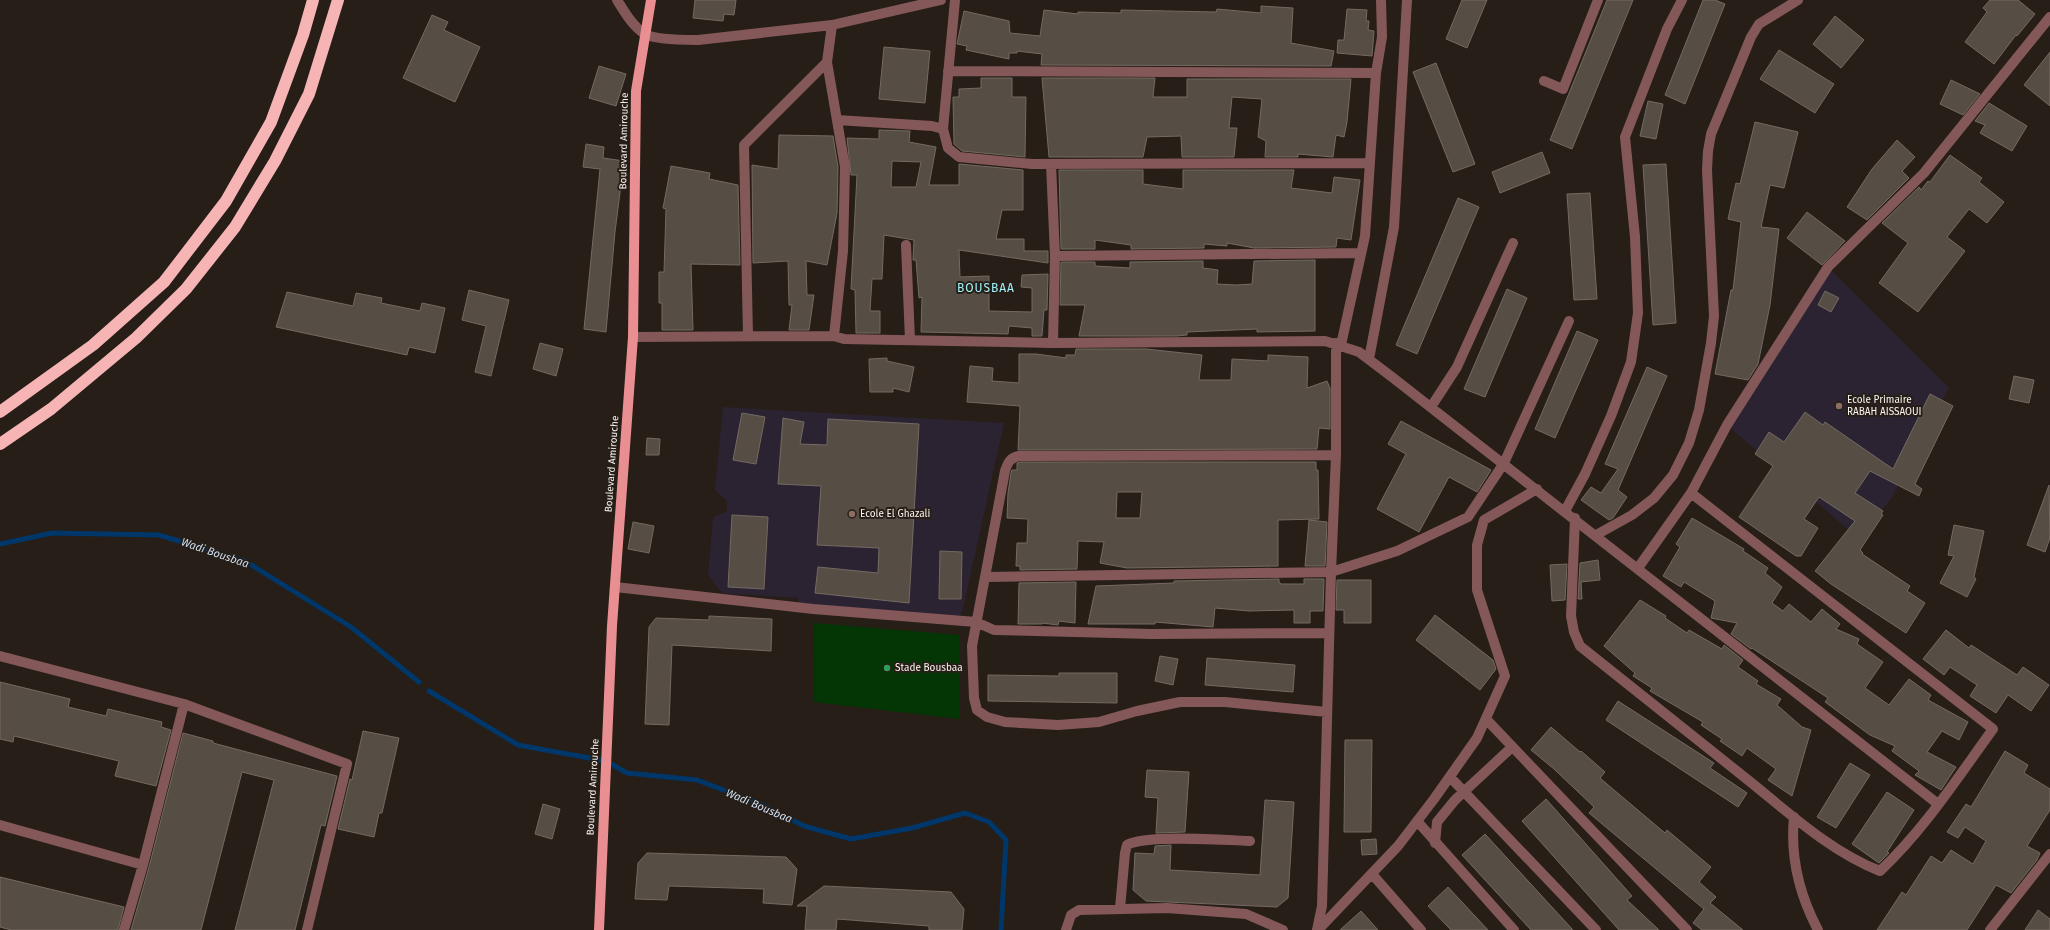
<svg xmlns="http://www.w3.org/2000/svg" width="2050" height="930" font-family="'Fira Sans',sans-serif">
	<style>
		.industrial { fill: #2c2332 }
		.green { fill: #033604 }
		.lines { fill: none; stroke-linecap: round; stroke-linejoin: round }
		.stream { stroke: #00376a; stroke-width: 5 }
		.building { fill: #564d45; stroke: #746a62; fill-rule: evenodd }
		.minor { stroke: #845859; stroke-width: 10 }
		.major { stroke: #e98f91; stroke-width: 10 }
		.highway { stroke: #f6b4b5; stroke-width: 12 }
		.education-dot { fill: #8d6e63; stroke: #261e17; stroke-width: 1.5 }
		.leisure-dot { fill: #2e9e5b; stroke: #261e17; stroke-width: 1.5 }
		.labels { text-anchor: middle; dominant-baseline: central; stroke-width: 4; stroke-linejoin: round; paint-order: stroke }
		.street-label { font-size: 10px; fill: #f9f4ef; stroke: #261e17 }
		.poi-label { font-size: 10px; fill: #f9f4ef; stroke: #261e17; text-anchor: start }
		.water-label { font-size: 11px; font-style: italic; fill: #cedff2; stroke: #261e17 }
		.quarter-label { font-size: 12px; letter-spacing: 1px; fill: #a2f4fa; stroke: #261e17 }
	</style>
	<rect width="100%" height="100%" fill="#261e17"/>
	<path class="industrial" d="M1828,267L1949,388L1891,499L1858,538L1727,425Z
		M723,407L1004,423L962,613L958,617L799,611L798,598L722,593L708,575L713,517L727,511V501L715,490Z"/>
	<path class="green" d="M814,623L960,635V719L813,702Z"/>
	<g class="lines">
		<path class="stream" d="M0,544L52,533L159,535L245,561L351,627L419,682
			M429,691L518,745L606,761L627,773L697,780L761,804L804,826L851,839L912,828L965,813L989,822L1006,840L1001,930"/>
	</g>
	<path class="building" d="M695,0H736L734,15L724,14L723,21L693,18Z
		M1462,0H1487L1467,48L1446,39Z
		M1607,0H1633L1572,149L1550,140Z
		M1703,0H1715L1725,4L1685,104L1665,95Z
		M1990,0H2018L2035,14L2017,36L2016,35L1994,64L1965,42L1987,12L1983,8Z
		M1261,6L1293,8L1291,43L1334,51L1331,66L1041,65L1042,54L1017,51V53H1009V59L966,50L967,46L957,44L964,11L1009,21L1010,33L1040,36L1044,10L1078,14V12L1121,13V10L1216,12L1217,9L1261,13Z
		M1347,9L1367,10L1366,21H1369L1368,30L1374,31L1372,56L1337,53L1338,40H1344Z
		M432,15L448,22L444,30L480,47L455,102L403,78Z
		M1835,16L1864,40L1841,68L1813,44Z
		M884,47L930,51L925,103L879,99Z
		M1779,50L1834,84L1815,113L1760,79Z
		M2050,52V106L2024,85Z
		M1436,63L1475,164L1453,172L1413,72Z
		M599,66L626,74L616,106L589,98Z
		M981,78H1012V97H1026L1025,157L962,151L954,144L953,97H959V89L981,88Z
		M1042,78H1155L1153,97H1187V79H1351L1347,122L1344,137L1336,135L1333,157L1298,154V157H1265L1266,141L1258,137L1262,99L1232,97L1229,128H1237L1234,157H1182L1181,136L1147,137L1143,157H1049Z
		M1951,80L1980,94L1963,115L1940,104Z
		M1648,101L1663,104L1656,139L1640,136Z
		M1989,103L2027,126L2012,151L1980,133L1985,125L1975,121Z
		M1755,122L1798,132L1784,188L1770,185L1761,227L1779,229L1770,305L1758,364L1748,380L1715,374L1731,290H1733L1741,222L1728,219L1736,183L1740,184Z
		M879,130L910,131L909,142L936,147L929,185H959V164L1023,170V210H1002L996,239H1024V251H1048V263L959,250L960,277L989,276V311L1032,312V288L1021,287L1022,275L1048,274L1047,310H1044L1042,336H1032V328L1009,326L1008,334L921,332L922,297L919,298L916,260H913L914,240L884,235L882,279H872L870,311H880V333H856L855,290L851,289L857,175H851L847,138L879,139ZM892,161L921,162L916,187H891Z
		M779,135L833,136L838,167L837,213L827,265L806,261L807,295H814L809,330H789L792,305H789L788,261L753,263L752,165L778,169Z
		M1897,140L1915,157L1902,171L1909,178L1867,220L1847,207L1872,169Z
		M586,144L604,147L603,158L624,161L615,232L606,332L584,329L600,169L583,167Z
		M1542,152L1550,173L1500,193L1492,172Z
		M1950,155L1982,178L1979,182L2004,202L1987,223L1969,209L1947,237L1965,251L1918,312L1879,283L1908,243L1882,223L1919,187L1921,190L1928,181L1930,182Z
		M1666,164L1676,323L1653,325L1643,165Z
		M671,166L710,173L709,179L738,185L740,265L691,264L693,330H662V303H659V272H664L666,209L663,208Z
		M1059,170H1143V184L1183,189V170H1294L1291,188L1332,193L1334,177L1360,180L1351,240L1337,238L1336,247L1254,248L1227,243V246L1204,244V248L1131,249V245L1095,240V249H1061Z
		M1590,193L1597,299L1574,300L1567,194Z
		M1458,198L1479,207L1417,354L1396,345Z
		M1807,212L1845,241L1822,265L1787,238Z
		M1315,260V331L1257,332V329L1187,332V335L1176,336H1079L1085,305H1060L1061,262H1095V266L1130,268V262L1203,261V268L1218,270L1217,284L1237,285L1252,284L1254,261Z
		M1507,289L1527,298L1485,397L1464,389Z
		M469,290L509,300L491,376L475,372L486,326L462,320Z
		M1825,291L1839,298L1831,312L1818,305Z
		M287,292L353,306L356,293L382,298L381,303L420,311L422,303L445,308L435,353L409,347L407,355L276,327Z
		M1577,331L1598,340L1555,438L1535,429Z
		M540,343L563,349L556,376L533,369Z
		M1076,349H1146L1202,355L1199,380H1231L1232,359L1268,361V355L1308,357L1307,388L1327,381L1330,388V429L1319,428L1317,449L1018,450L1020,406L967,402L970,366L993,368L992,381L1019,383V354H1036L1066,358V355H1075Z
		M887,358V361L914,367L909,392L893,388V392H870L869,359Z
		M1647,367L1667,376L1618,490L1627,497L1613,518L1609,520L1581,500L1591,487L1601,493L1618,469L1605,464Z
		M2014,376L2034,380L2029,403L2009,399Z
		M1930,394L1953,406L1915,484L1922,489L1919,496L1870,471L1855,493L1883,511L1881,514L1883,515L1860,550L1863,553L1862,554L1910,586L1907,591L1925,603L1906,633L1831,584L1815,571L1855,521L1819,497L1804,519L1818,528L1801,556H1796L1739,517L1773,466L1755,454L1769,432L1784,442L1805,412L1823,425L1825,422L1893,469Z
		M742,413L765,417L756,464L733,460Z
		M783,418L804,422L800,444L827,445L828,419L919,424L909,603L815,593L818,567L878,573L879,548L817,545L821,486L778,484Z
		M1401,421L1491,470L1477,492L1449,477L1419,532L1377,509L1406,454L1388,444Z
		M647,438L660,439L659,455H646Z
		M1020,462H1316V470H1318L1319,519L1278,520V566L1127,568L1100,563L1104,542L1078,541L1077,569L1020,570V566H1016L1017,543H1027L1028,519L1007,518L1008,493L1011,473L1012,470H1017V463ZM1117,492H1142L1140,518H1116Z
		M2049,485L2050,538L2045,552L2027,545Z
		M732,515L768,517L764,589L728,587Z
		M1692,518L1744,549L1743,551L1768,568L1765,573L1782,587L1772,603L1783,611L1789,604L1811,622L1822,609L1840,624L1836,629L1859,639L1857,644L1883,662L1865,688L1889,705L1909,679L1931,695L1928,700L1968,722L1959,740L1942,731L1927,752L1956,767L1941,790L1915,775L1919,771L1892,751L1895,746L1870,735L1825,702L1828,698L1752,648L1751,649L1731,634L1737,623L1711,618L1715,601L1684,582L1681,587L1663,576L1680,547L1676,544Z
		M1309,520L1327,522L1325,566H1305Z
		M633,522L654,526L649,553L628,549Z
		M1954,525L1984,531L1974,577L1976,579L1967,597L1940,583L1954,556L1948,555Z
		M940,551L962,552L961,599H939Z
		M1598,560L1600,580L1581,582L1582,599H1578L1580,563Z
		M1567,564L1565,600L1552,601L1550,565Z
		M1279,579V582L1281,584H1304V579H1324L1323,611H1310V623H1294V610L1249,611L1215,608L1213,627L1155,622V624H1088L1096,586L1174,583V581Z
		M1337,580H1371V623H1344V610H1336Z
		M1076,582L1075,623L1059,621L1058,625L1042,623V624H1018L1019,583Z
		M1640,600L1666,616L1665,618L1687,633L1689,630L1722,649L1724,645L1743,660L1738,667L1758,681L1756,684L1781,699L1777,705L1802,727L1811,730L1792,796L1768,780L1776,769L1747,748L1742,756L1720,741L1722,739L1701,725L1703,722L1650,691L1652,688L1633,676L1635,673L1604,646Z
		M1435,615L1493,660L1496,669L1480,690L1416,640Z
		M709,616L772,619L771,651L672,645L669,725L645,724L649,627L656,618L709,620Z
		M1946,630L1969,648L1971,645L2017,675L2023,667L2049,685L2031,711L2008,695L1996,713L1970,696L1977,685L1950,667L1944,675L1923,659Z
		M1160,656L1178,659L1173,685L1155,681Z
		M1207,658L1295,665L1293,692L1205,685Z
		M1059,673H1117V703L988,701V675L1059,676Z
		M0,682L70,699L68,707L106,716L108,709L162,722L161,727L171,730L156,786L115,776L119,761L14,736L13,742L0,739Z
		M1618,701L1714,763L1710,768L1747,793L1738,807L1606,720Z
		M1551,727L1580,752L1581,751L1605,772L1600,778L1614,790L1665,833L1667,830L1711,867L1699,882L1716,897L1710,903L1743,930H1702L1693,923L1704,909L1589,813L1594,807L1554,769L1531,750Z
		M363,731L399,738L382,813H379L374,837L338,829L350,779L352,780Z
		M183,733L213,741V743L337,776L325,826L321,825L295,930H235L274,780L242,772L201,930H131L149,867Z
		M1345,740H1372L1371,832H1344Z
		M2005,751L2028,765L2024,773L2050,789V810L2027,846L2040,853L2037,860L2011,893L1996,885L1967,930H1877L1902,892L1906,895L1931,856L1942,863L1951,850L1973,864L1986,841L1965,827L1958,838L1947,832L1966,804L1971,807Z
		M1850,763L1870,775L1836,828L1817,817Z
		M1147,770L1189,772L1185,832L1156,833L1158,798L1145,797Z
		M1887,792L1914,810L1887,852L1889,853L1879,863L1852,844Z
		M1546,799L1632,896L1627,900L1659,930H1619L1522,821Z
		M1265,800L1294,802L1288,898L1277,907L1146,901L1133,890L1135,853L1154,854L1155,846L1171,845L1170,870L1260,875Z
		M543,804L560,809L552,839L535,834Z
		M1485,834L1573,930H1531L1462,855Z
		M1376,839L1377,854L1362,855L1361,840Z
		M647,853L786,857L797,869L792,905L763,903L764,889L669,886L667,900L635,899L638,863Z
		M0,877L124,907L118,930H11L0,927Z
		M824,886L951,892L964,909L962,930H929V926L837,919L836,930H805L807,906H797Z
		M1448,887L1488,930H1451L1428,906Z
		M2038,910L2050,919V930H2025Z
		M1361,911L1378,930H1340Z"/>
	<g class="lines">
		<path class="minor" d="M617,0C624,11 633,27 645,34C655,40 685,40 698,40L832,25L941,0
			M827,62L845,167L843,251L834,336
			M948,71L1376,73
			M1544,81L1563,89L1598,0
			M837,120L932,126L943,129L948,148L959,157L1032,164L1369,163
			M943,129L955,0
			M1051,164L1055,256L1053,343
			M906,245L910,340
			M1055,256L1361,253
			M748,336L744,145L827,62L832,25
			M633,337L834,336L844,339L1053,343L1325,341L1359,352L1392,377L1938,804
			M1341,345L1365,236L1376,73L1382,37L1381,0
			M1369,359L1394,227L1407,0
			M1431,407L1457,367L1513,243
			M1565,511L1585,474L1611,416L1631,362L1638,313L1635,237L1625,137L1667,29L1682,0
			M1575,518L1571,616L1574,632L1580,646C1636,691 1692,735 1748,780C1789,813 1831,852 1880,871C1924,830 1958,777 1993,729L1691,493
			M1596,535L1632,515L1654,498L1673,475L1689,443L1699,410L1711,343L1714,316L1707,170L1708,151L1711,134L1751,37L1759,24L1798,0
			M1638,568L1691,493L1727,425L1828,267L1924,173L2050,17
			M985,577L1331,572L1397,551L1468,517L1504,463L1569,321
			M615,587L813,609L976,622L994,630L1152,634L1329,633
			M0,656L184,704L347,764L307,930
			M1327,712L1225,702H1180L1137,711L1099,722L1058,725L1005,722L987,717L977,710L974,698L972,646L1005,471C1008,462 1010,458 1019,456L1336,455
			M1486,719L1687,930
			M1450,777L1596,930
			M1794,817C1790,857 1799,894 1818,930
			M1417,821L1514,930
			M0,825L143,865
			M1435,843L1437,822L1455,800L1511,748
			M1372,874L1421,930
			M1120,908L1125,853L1127,845C1145,834 1225,840 1250,841
			M124,930L143,865L184,704
			M1066,930L1071,915L1079,910L1167,908L1246,914L1283,930
			M1317,930L1322,906L1331,572L1336,455V343
			M1318,930L1398,846L1434,799L1477,738L1505,676L1477,590V545L1484,520L1537,489
			M1990,930L2050,854"/>
		<path class="major" d="M599,930L612,626L633,337L636,91L651,0"/>
		<path class="highway" d="M0,412L93,345L164,282L226,201L271,122L303,35L313,0
			M0,444L51,409L136,338L186,289L235,227L275,161L309,94L338,0"/>
	</g>
	<g class="education-dot">
		<circle cx="1839" cy="406" r="4"/>
		<circle cx="852" cy="514" r="4"/>
	</g>
	<circle class="leisure-dot" cx="887" cy="668" r="4"/>
	<g class="labels">
		<g class="street-label">
			<text transform="translate(624 141) rotate(-89)">Boulevard Amirouche</text>
			<text transform="translate(612 464) rotate(-86)">Boulevard Amirouche</text>
			<text transform="translate(593 787) rotate(-87)">Boulevard Amirouche</text>
		</g>
		<g class="poi-label">
			<text x="1847" y="400">Ecole Primaire<tspan x="1847" dy="12">RABAH AISSAOUI</tspan></text>
			<text x="860" y="514">Ecole El Ghazali</text>
			<text x="895" y="668">Stade Bousbaa</text>
		</g>
		<g class="water-label">
			<text transform="translate(215 553) rotate(19)">Wadi Bousbaa</text>
			<text transform="translate(759 806) rotate(23)">Wadi Bousbaa</text>
		</g>
		<g class="quarter-label">
			<text x="986" y="288">BOUSBAA</text>
		</g>
	</g>
</svg>
